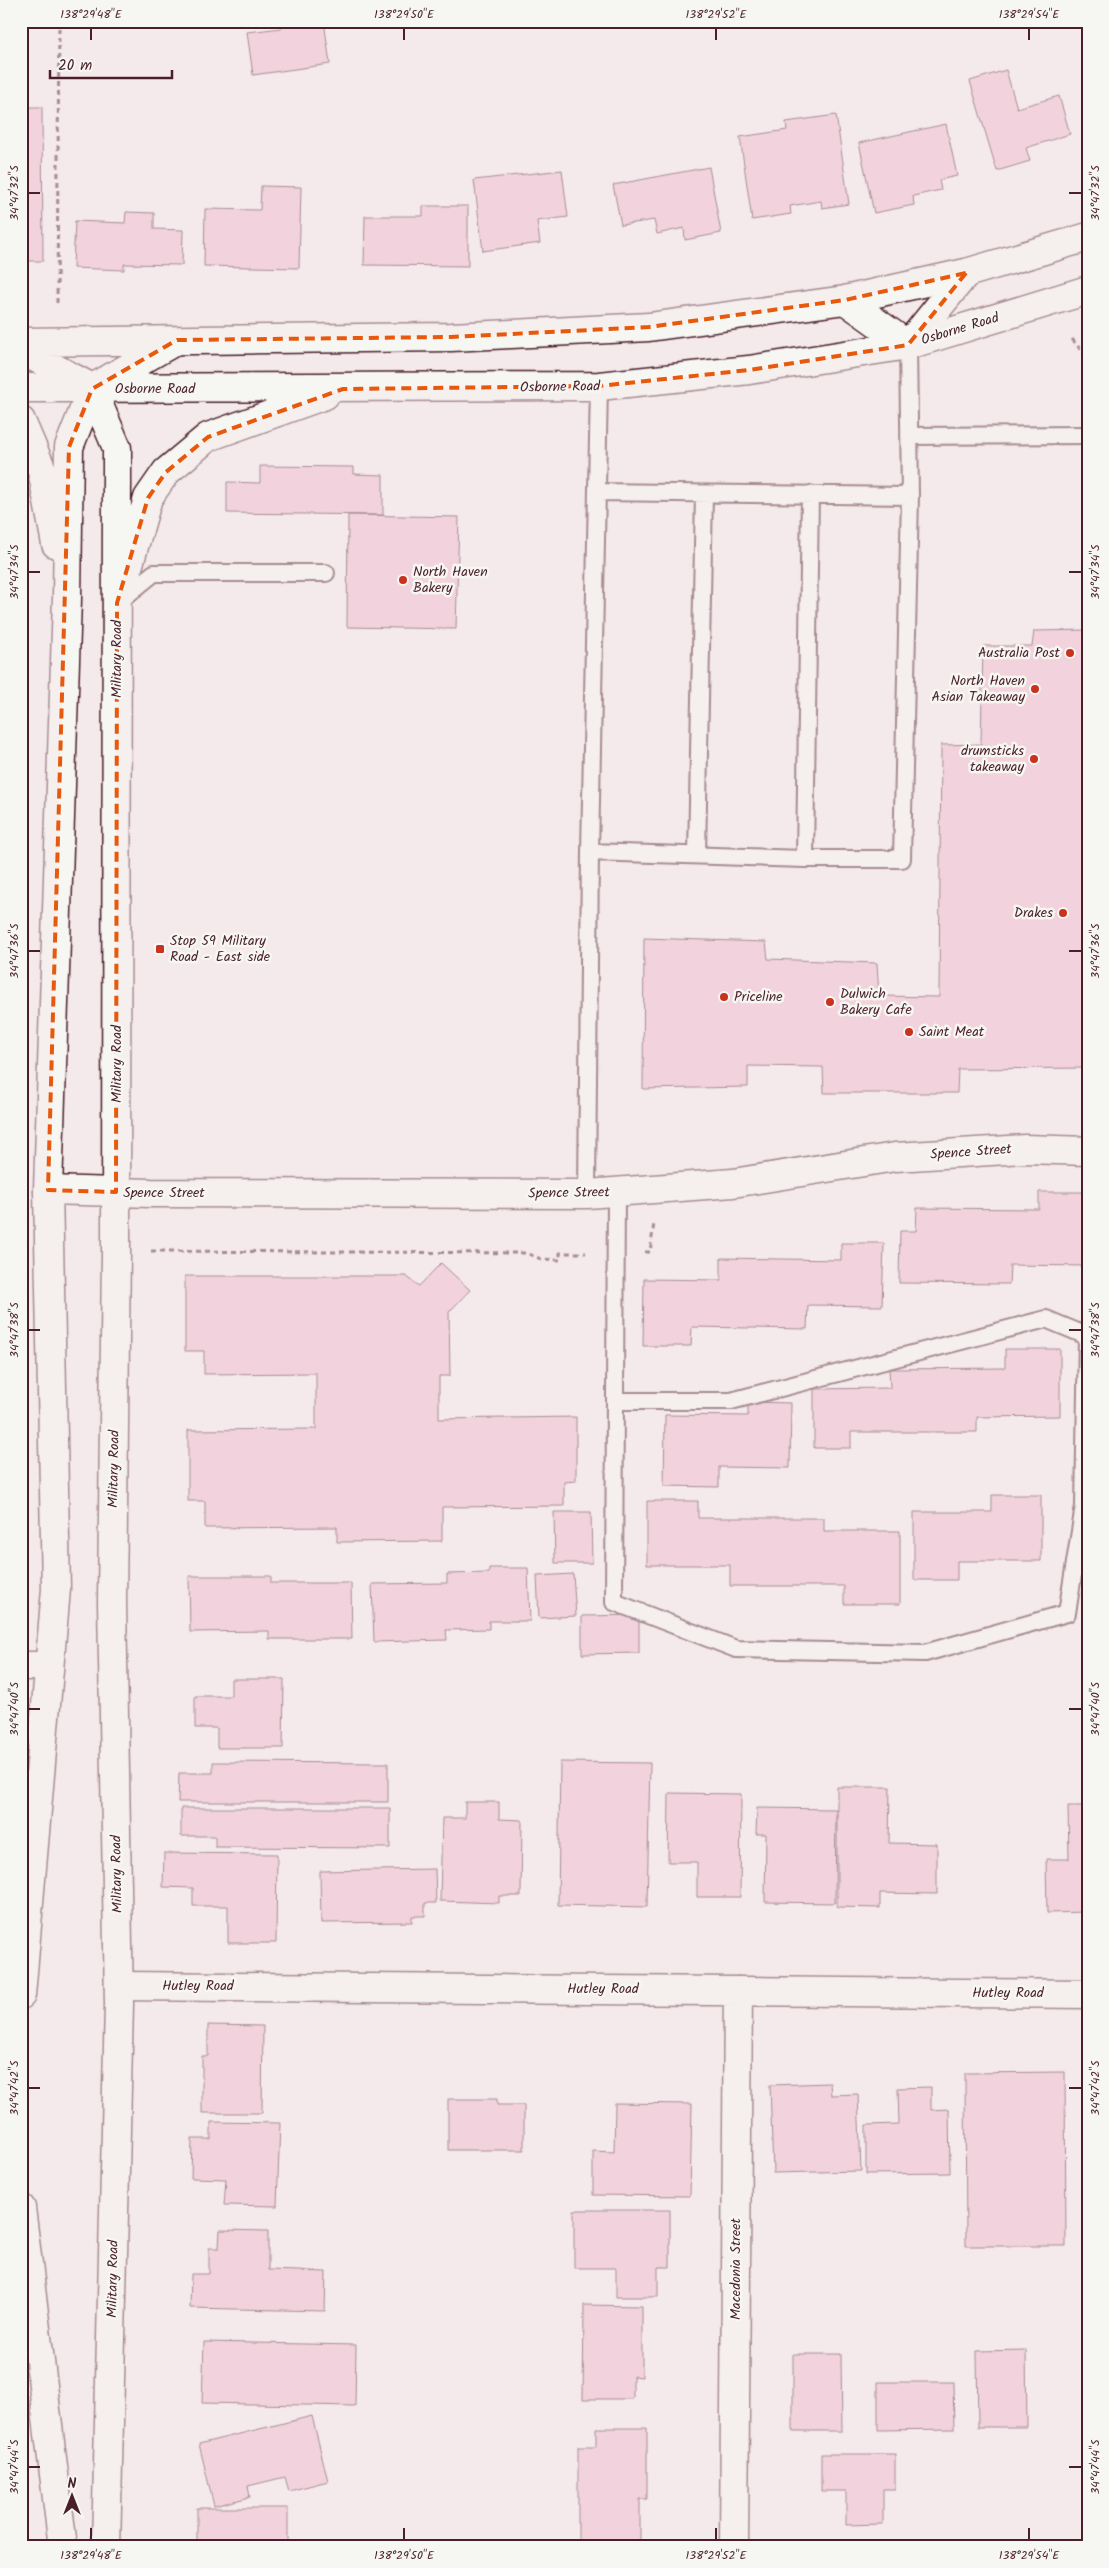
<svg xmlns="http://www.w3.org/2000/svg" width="1109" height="2568" font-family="Kalam,sans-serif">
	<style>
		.building { fill: #eeb7cd; stroke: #4a1f2b }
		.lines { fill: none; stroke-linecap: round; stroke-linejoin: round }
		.service-casing { stroke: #4a1f2b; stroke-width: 20 }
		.minor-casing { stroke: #4a1f2b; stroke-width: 31 }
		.tertiary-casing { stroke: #4a1f2b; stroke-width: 31 }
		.path { stroke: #4a1f2b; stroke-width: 3; stroke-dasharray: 5 4; stroke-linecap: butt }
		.service { stroke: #f6f6f2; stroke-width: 16 }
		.minor { stroke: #f6f6f2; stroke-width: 28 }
		.tertiary { stroke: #f6f6f2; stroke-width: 28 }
		.marked { fill: none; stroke: #e8590c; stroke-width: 4; stroke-dasharray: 10 6; stroke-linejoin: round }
		.ticks { fill: none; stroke: #4a1f2b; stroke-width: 2 }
		.poi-dot { fill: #c8321e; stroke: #f6f6f2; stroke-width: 2 }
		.labels { text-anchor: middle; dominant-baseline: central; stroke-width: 5; stroke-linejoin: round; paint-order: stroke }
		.street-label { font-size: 14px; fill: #4a1f2b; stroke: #f6f6f2 }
		.poi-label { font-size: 14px; fill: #4a1f2b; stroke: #f6f6f2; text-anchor: start }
		.neatline { fill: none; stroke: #4a1f2b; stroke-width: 2 }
		.ticks-label { font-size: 12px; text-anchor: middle; fill: #4a1f2b }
	</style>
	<rect width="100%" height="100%" fill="#f4e9eb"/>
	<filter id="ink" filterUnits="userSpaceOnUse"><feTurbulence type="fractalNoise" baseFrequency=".02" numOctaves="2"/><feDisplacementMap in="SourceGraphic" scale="10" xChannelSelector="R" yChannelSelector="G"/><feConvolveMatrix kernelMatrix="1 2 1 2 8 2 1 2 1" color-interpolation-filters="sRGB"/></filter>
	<g filter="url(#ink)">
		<path class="building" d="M282,21H324L330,64L253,75L247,32L282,28Z
			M1006,70L1017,108L1059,96L1070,134L1026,148L1030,161L997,171L970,81Z
			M21,107H42L43,261H21Z
			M836,115L849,204L822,208L821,201L790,206L791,214L752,220L740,137L787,130L786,122Z
			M946,124L957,176L939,180L941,190L913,196L914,205L874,213L859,143Z
			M709,167L721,233L685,240L684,228L657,234L654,220L621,225L613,185Z
			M562,170L568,217L537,221L540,243L483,251L474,180Z
			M261,186L301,187L299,268L204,266L205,209L260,210Z
			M423,206H468V266L364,265L365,216H423Z
			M126,212L154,213V229L183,230L182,265L124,264V270L73,268L75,221L125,223Z
			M260,466L354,467V474L383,475V515L227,513V482L260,483Z
			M348,515L459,517L456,629L347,627Z
			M1088,630V1068L958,1069L957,1093H824L823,1067L748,1066V1087L643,1089L644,938L766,942L768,959L877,963L879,996L939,997L941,745L981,744L983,646H1032L1034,631Z
			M1039,1192H1088V1266L1010,1265L1009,1284L899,1283L900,1231H916L917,1208L1039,1209Z
			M841,1243H884L882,1306L808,1305L807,1329L692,1327L691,1346H643L644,1279L721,1280V1258L841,1260Z
			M441,1263L470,1290L449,1312L450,1376H439V1419L576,1417V1481L564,1482V1506L442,1507V1541L337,1542V1527L205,1528V1501H188V1430L316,1429V1373L204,1374V1351H185V1276H406L419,1286Z
			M1005,1349H1060V1416L977,1417V1432H851V1448H814V1389L890,1388L889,1369L1005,1368Z
			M748,1402L791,1403L790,1468L719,1467V1487L664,1486L665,1415L748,1416Z
			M992,1495H1041V1561H957V1580H914V1512H992Z
			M647,1501H698V1518H824V1531H900V1604H844V1586H730V1565H647Z
			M554,1512H591L592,1563H555Z
			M489,1568H528L530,1621H489V1629L446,1630L447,1640L374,1642L372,1584L447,1583V1574L489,1573Z
			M573,1574L576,1616L539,1618L537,1576Z
			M189,1576H271V1583H351L352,1639H269V1631L190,1632Z
			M639,1615V1653L582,1654V1616Z
			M231,1679H284L283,1748H217V1728H195V1696H231Z
			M213,1762L388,1763V1802H178L179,1773H213Z
			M560,1762L650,1763L647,1907L558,1905Z
			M837,1787H890L889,1843L937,1844V1894L880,1893V1908L837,1907Z
			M669,1793L741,1794L740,1897H697V1862H668Z
			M465,1802H499V1819L522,1820L521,1896H499V1903L440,1901L442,1818H465Z
			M1068,1806H1088V1912L1047,1913L1046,1859H1069Z
			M181,1808H390V1848L215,1847V1836H181Z
			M757,1808L836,1809L835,1903L765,1902L766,1834H756Z
			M164,1853L277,1854L276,1943H228V1906H193V1888L163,1887Z
			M435,1869L436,1903H425V1916H412V1922L321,1923L320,1871Z
			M208,2025L263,2026L262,2113H202V2056H208Z
			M1065,2072L1066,2246H966L965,2073Z
			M830,2083L831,2095L858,2094L861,2171L773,2173L770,2085Z
			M931,2087V2110L949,2109L950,2173L866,2174V2125L899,2124L898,2088Z
			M448,2099H497V2105H524V2150H448Z
			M615,2103L692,2104L690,2196L593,2195V2151L614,2152Z
			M211,2122L280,2123L277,2206L224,2205L226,2179L191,2178L192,2139H211Z
			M574,2210H670V2267H658V2297H616V2268H574Z
			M220,2230L268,2231V2270L326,2272L325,2311L190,2308L191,2274H209V2248H219Z
			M584,2305L642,2306V2377L633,2376V2399H583Z
			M204,2342L356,2345L355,2406L202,2403Z
			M1026,2350L1027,2427H978L977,2351Z
			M793,2354H841L842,2431H793Z
			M878,2382H953L954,2429L878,2430Z
			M312,2416L328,2481L289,2491L285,2477L248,2486L250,2497L214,2506L199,2444Z
			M596,2428H647V2499H640V2547H578V2447H596Z
			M821,2454H895V2489H883V2524L846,2525V2491H821Z
			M197,2508H288V2547H197Z"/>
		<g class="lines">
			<g class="service-casing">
				<path id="service" d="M909,436L1088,435
					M597,492L910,496
					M117,603L154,573H326
					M590,852L599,386
					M697,855L704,494
					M805,859L810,494
					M587,1194L590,852L805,859H902L910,496L908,345
					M615,1401H731L1046,1319L1087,1336L1084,1506L1067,1613L925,1653L736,1649L614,1602L616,1192"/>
			</g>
			<g class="minor-casing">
				<path id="minor" d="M48,1190L151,1193L587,1194L733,1183L895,1157L1025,1149L1088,1151
					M21,1666H49
					M119,1986L1088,1994
					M734,2547L738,1991"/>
			</g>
			<g class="tertiary-casing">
				<path id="tertiary" d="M845,300L908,345L966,273
					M21,342L451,337L649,327L845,300L966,273L1088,237
					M21,350L90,387
					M21,388L599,386L749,370L908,345L1088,290
					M93,388L175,341
					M92,389L117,448L116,1252L112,1601L119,2004L106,2547
					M21,421L42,470L56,544
					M127,571L148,498L166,472L208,437L325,395
					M21,1995L56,1589L48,1190L67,599L69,447L92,389
					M21,2208L63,2547"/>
			</g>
			<path class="path" d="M57,303L59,21
				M1072,339L1088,359
				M151,1251L526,1253L541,1259L560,1260V1253H586
				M645,1252H650L654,1223"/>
			<use href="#service" class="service"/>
			<use href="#minor" class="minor"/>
			<use href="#tertiary" class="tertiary"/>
		</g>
	</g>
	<path d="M0 0H1109V2568H0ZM966,273L908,345L749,370L599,386L343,389L208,437L166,472L148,498L117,603L116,1192L48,1190L69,447L92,389L177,340L451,337L649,327L845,300Z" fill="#f4e9eb" fill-opacity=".55" fill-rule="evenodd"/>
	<path class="marked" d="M966,273L908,345L749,370L599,386L343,389L208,437L166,472L148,498L117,603L116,1192L48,1190L69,447L92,389L177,340L451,337L649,327L845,300Z"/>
	<path class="ticks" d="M91,28V40M404,28V40M716,28V40M1029,28V40M28,193H40M1069,193H1082M28,572H40M1069,572H1082M28,951H40M1069,951H1082M28,1330H40M1069,1330H1082M28,1709H40M1069,1709H1082M28,2088H40M1069,2088H1082M28,2467H40M1069,2467H1082M91,2528V2540M404,2528V2540M716,2528V2540M1029,2528V2540"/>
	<g class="poi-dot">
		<circle cx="403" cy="580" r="5"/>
		<circle cx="1070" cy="653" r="5"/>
		<circle cx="1035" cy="689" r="5"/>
		<circle cx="1034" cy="759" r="5"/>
		<circle cx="1063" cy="913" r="5"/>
		<rect x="155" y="944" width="10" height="10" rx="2.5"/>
		<circle cx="724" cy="997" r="5"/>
		<circle cx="830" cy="1002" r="5"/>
		<circle cx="909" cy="1032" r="5"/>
	</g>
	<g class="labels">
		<g class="street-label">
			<text transform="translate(960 329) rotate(-17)">Osborne Road</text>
			<text transform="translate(560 387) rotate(-1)">Osborne Road</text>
			<text x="155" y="389">Osborne Road</text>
			<text transform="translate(117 659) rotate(-90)">Military Road</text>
			<text transform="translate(117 1064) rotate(-90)">Military Road</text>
			<text transform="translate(971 1152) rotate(-4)">Spence Street</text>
			<text x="164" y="1193">Spence Street</text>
			<text transform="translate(569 1193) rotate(-1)">Spence Street</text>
			<text transform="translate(114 1469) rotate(-89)">Military Road</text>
			<text transform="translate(117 1874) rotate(-91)">Military Road</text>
			<text x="198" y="1986">Hutley Road</text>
			<text x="603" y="1989">Hutley Road</text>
			<text x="1008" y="1993">Hutley Road</text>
			<text transform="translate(736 2269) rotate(-90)">Macedonia Street</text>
			<text transform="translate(113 2279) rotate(-89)">Military Road</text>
		</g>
		<g class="poi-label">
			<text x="413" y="572">North Haven<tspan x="413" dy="16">Bakery</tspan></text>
			<text x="1060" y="653" text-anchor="end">Australia Post</text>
			<text x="1025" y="681" text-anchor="end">North Haven<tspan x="1025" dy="16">Asian Takeaway</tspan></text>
			<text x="1024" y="751" text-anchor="end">drumsticks<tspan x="1024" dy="16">takeaway</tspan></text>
			<text x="1053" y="913" text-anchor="end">Drakes</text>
			<text x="170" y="941">Stop 59 Military<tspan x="170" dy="16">Road - East side</tspan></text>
			<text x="840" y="994">Dulwich<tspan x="840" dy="16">Bakery Cafe</tspan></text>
			<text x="734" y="997">Priceline</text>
			<text x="919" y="1032">Saint Meat</text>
		</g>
	</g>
	<rect width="1109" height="2568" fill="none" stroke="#f6f6f2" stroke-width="55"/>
	<g transform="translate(72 2496)" stroke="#f6f6f2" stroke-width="4" paint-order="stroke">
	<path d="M0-4L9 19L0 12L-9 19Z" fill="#4a1f2b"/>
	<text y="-8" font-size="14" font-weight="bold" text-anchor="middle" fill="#4a1f2b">N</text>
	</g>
	<path d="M50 70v8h122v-8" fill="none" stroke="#4a1f2b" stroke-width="2.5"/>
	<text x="58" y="70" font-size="15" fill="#4a1f2b" stroke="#f6f6f2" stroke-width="4" paint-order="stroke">20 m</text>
	<rect x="28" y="28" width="1054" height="2512" class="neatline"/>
	<g class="ticks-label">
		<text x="91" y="18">138°29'48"E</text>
		<text x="404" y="18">138°29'50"E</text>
		<text x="716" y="18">138°29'52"E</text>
		<text x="1029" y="18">138°29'54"E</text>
		<text transform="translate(14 193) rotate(-90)" y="4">34°47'32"S</text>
		<text transform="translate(1095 193) rotate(-90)" y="4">34°47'32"S</text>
		<text transform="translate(14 572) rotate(-90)" y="4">34°47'34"S</text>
		<text transform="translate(1095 572) rotate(-90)" y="4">34°47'34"S</text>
		<text transform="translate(14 951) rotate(-90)" y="4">34°47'36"S</text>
		<text transform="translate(1095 951) rotate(-90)" y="4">34°47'36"S</text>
		<text transform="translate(14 1330) rotate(-90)" y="4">34°47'38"S</text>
		<text transform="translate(1095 1330) rotate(-90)" y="4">34°47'38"S</text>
		<text transform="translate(14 1709) rotate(-90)" y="4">34°47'40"S</text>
		<text transform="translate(1095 1709) rotate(-90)" y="4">34°47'40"S</text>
		<text transform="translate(14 2088) rotate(-90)" y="4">34°47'42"S</text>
		<text transform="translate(1095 2088) rotate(-90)" y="4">34°47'42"S</text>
		<text transform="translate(14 2467) rotate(-90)" y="4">34°47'44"S</text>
		<text transform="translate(1095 2467) rotate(-90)" y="4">34°47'44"S</text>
		<text x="91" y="2559">138°29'48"E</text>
		<text x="404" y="2559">138°29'50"E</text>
		<text x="716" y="2559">138°29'52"E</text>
		<text x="1029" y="2559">138°29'54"E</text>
	</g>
</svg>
